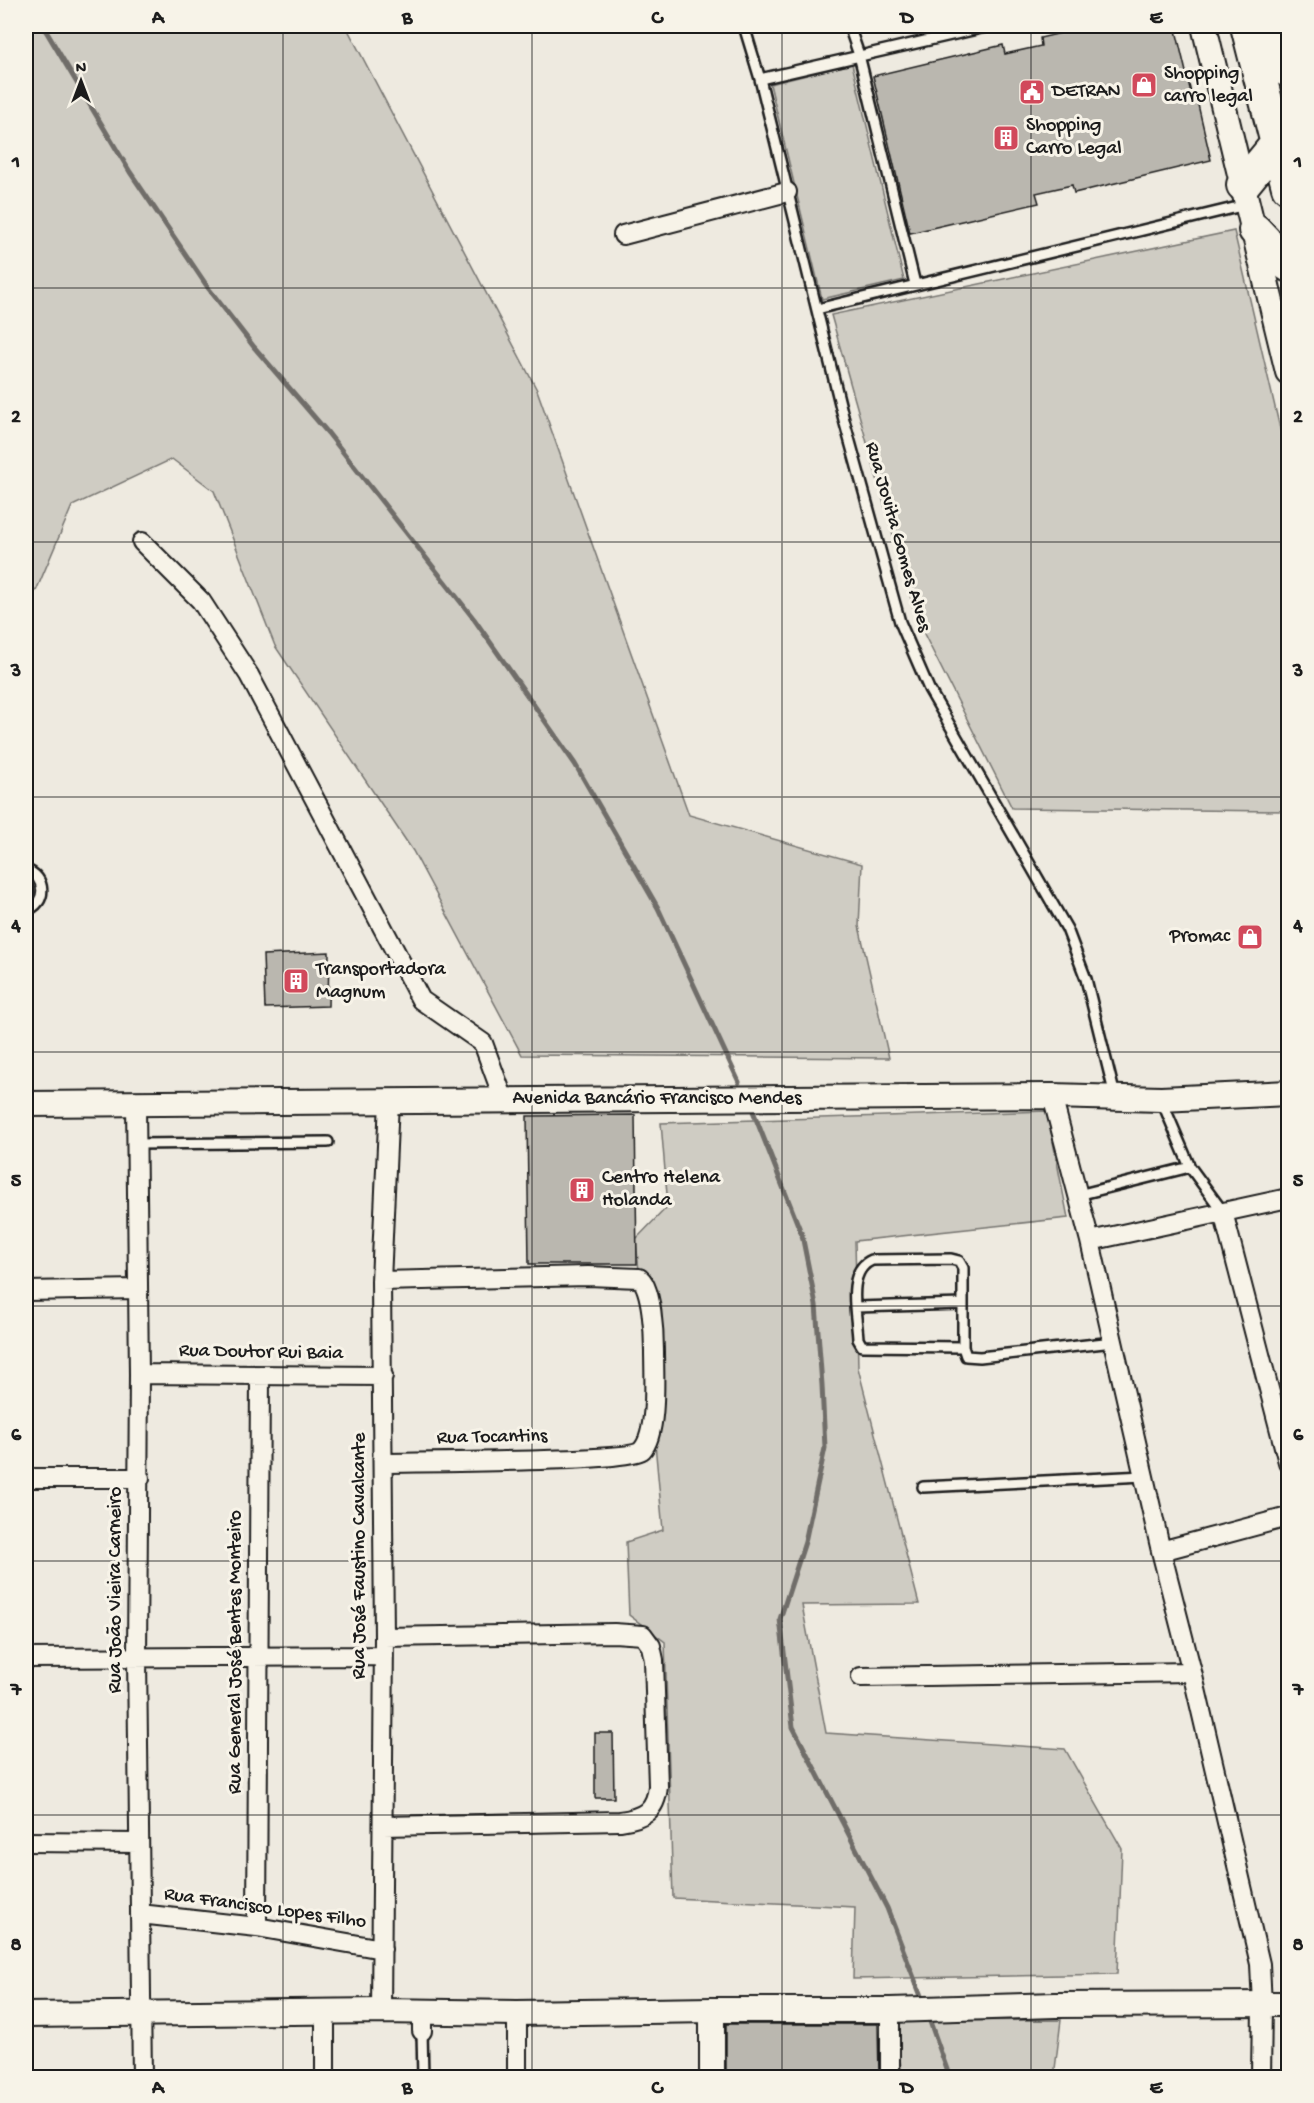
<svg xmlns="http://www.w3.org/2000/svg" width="1314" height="2103" font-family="'Gochi Hand',sans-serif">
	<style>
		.green { fill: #cfccc3; stroke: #767470; stroke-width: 1.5 }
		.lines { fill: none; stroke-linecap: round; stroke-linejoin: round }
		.stream { stroke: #6f6d69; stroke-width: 5 }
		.building { fill: #bab7af; stroke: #1c1c1c; stroke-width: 1.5 }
		.lane-casing { stroke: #1c1c1c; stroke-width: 14 }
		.street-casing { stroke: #1c1c1c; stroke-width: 22 }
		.secondary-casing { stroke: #1c1c1c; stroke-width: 28 }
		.highway-casing { stroke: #1c1c1c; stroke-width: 36 }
		.lane { stroke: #f7f3e8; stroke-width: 9 }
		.street { stroke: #f7f3e8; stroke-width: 18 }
		.secondary { stroke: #f7f3e8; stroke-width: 24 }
		.highway { stroke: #f7f3e8; stroke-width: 32 }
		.grid { fill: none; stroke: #1c1c1c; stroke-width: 1.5; stroke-opacity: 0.55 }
		.labels { text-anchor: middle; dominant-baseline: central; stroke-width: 6; stroke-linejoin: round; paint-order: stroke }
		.poi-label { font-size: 20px; fill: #1c1c1c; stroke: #f7f3e8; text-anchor: start }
		.street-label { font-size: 20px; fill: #1c1c1c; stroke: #f7f3e8 }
		.neatline { fill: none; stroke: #1c1c1c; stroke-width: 2 }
		.grid-label { font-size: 20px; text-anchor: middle; font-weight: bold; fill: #1c1c1c }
	</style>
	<rect width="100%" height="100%" fill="#eeeae0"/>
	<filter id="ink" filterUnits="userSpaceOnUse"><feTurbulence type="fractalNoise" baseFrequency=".0167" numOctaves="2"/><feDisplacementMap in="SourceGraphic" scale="12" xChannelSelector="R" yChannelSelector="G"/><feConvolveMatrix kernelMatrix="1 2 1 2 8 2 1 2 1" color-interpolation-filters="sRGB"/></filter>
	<g filter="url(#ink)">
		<path class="green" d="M26,26H346L537,390L689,815L862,864L859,926L889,1058L522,1055L413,851L275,646L214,491L172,459L72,506L36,591L26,584Z
			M852,64L904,280L822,299L770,84Z
			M1234,231L1288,463V811L1012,808L917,620L831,315Z
			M1047,1111L1068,1218L855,1241L858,1368L919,1604L802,1605L826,1733L1065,1749L1122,1849L1117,1974L853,1979L855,1907L673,1898L665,1642L629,1615L626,1542L663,1530L636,1239L668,1206L661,1123Z
			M1061,2020L1054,2077H902L896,2021Z"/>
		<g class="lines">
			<path class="stream" d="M43,26L130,172L209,289L254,347L328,433L474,619L575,764L658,908L739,1082
				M751,1106L802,1235L816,1305L822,1385L825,1448L805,1542L780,1619L793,1727L887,1908L921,1996
				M928,2016L950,2078"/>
		</g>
		<path class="building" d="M1091,26H1175L1191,93L1195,92L1211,160L1074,193L1072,185L1036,193L1039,203L910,233L873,76L1003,45L1005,54L1041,46L1040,38Z
			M329,952L328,1006L265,1008L263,955Z
			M635,1115L637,1264H529L527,1116Z
			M595,1733H613L614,1798H595Z
			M726,2024H878L879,2078H726Z"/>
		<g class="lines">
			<g class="lane-casing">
				<path id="lane" d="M744,26L760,79L844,420L900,622L929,689L1067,929L1086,979L1115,1096
					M849,26L859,55L915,284
					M760,79L990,26
					M817,309L1246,205
					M26,870C46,876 48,904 26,910
					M1161,1099L1190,1167L1223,1212
					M136,1144L328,1142
					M1078,1195L1190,1167
					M856,1307L963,1304
					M963,1347L862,1346L858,1339C857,1315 845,1271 872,1260L951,1259L959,1261L963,1268V1347L966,1356L980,1357L1113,1342
					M923,1487L1144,1476
					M422,2031L423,2078"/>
			</g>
			<g class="street-casing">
				<path id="street" d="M623,235L787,192
					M142,542L201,601L249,675L421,1000L483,1043L504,1100
					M1052,1096L1090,1241L1161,1551L1192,1672L1260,1964L1262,2005L1261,2078
					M136,1103L139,1374L137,1658L142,2078
					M1223,1212L1288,1462
					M1090,1241L1288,1198
					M381,1281L588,1276L639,1278C652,1285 654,1336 654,1351C654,1374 658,1433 642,1450C630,1462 415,1462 383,1463
					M26,1291L138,1289
					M139,1374L383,1376
					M26,1478H140
					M1161,1551L1288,1517
					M26,1658L383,1656
					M861,1677L1192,1672
					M383,1826L620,1821C643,1818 656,1811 658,1786L654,1660L651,1646L643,1635L614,1633L384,1637
					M26,1842L139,1843
					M140,1914L257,1927L382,1949
					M257,1927L260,1376
					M890,2010V2078
					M381,2011L384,1637L381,1281L389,1101
					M422,2011V2031
					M325,2013V2078
					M517,2013V2078"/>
			</g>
			<g class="secondary-casing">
				<path id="secondary" d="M1204,26L1288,372
					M26,1104L1052,1096L1161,1099L1288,1093
					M26,2015L381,2011L517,2013L712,2010H890L1055,2005L1288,2004
					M712,2078V2010"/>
			</g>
			<g class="highway-casing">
				<path id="highway" d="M1247,26L1288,187
					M1276,26L1288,71
					M1243,185L1278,142
					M1255,230L1288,265"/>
			</g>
			<use href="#lane" class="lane"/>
			<use href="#street" class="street"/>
			<use href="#secondary" class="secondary"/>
			<use href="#highway" class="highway"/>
		</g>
	</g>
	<path class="grid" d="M283,26V2078M532,26V2078M782,26V2078M1031,26V2078M26,288H1288M26,542H1288M26,797H1288M26,1052H1288M26,1306H1288M26,1561H1288M26,1815H1288"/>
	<defs>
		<g id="shop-square" transform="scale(1.35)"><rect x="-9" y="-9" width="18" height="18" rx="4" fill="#d1495b" stroke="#f7f3e8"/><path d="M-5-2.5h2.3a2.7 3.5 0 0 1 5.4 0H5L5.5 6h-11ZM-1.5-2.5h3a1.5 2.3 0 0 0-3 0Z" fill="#fff"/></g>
		<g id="civic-square" transform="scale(1.35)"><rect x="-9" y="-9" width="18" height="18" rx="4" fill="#d1495b" stroke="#f7f3e8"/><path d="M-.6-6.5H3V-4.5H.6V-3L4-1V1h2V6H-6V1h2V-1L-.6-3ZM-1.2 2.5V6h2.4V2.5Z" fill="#fff"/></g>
		<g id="building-square" transform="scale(1.35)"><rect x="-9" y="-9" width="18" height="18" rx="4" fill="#d1495b" stroke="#f7f3e8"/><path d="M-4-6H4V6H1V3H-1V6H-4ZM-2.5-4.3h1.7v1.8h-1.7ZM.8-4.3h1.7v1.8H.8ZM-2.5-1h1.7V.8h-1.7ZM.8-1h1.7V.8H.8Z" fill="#fff"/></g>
	</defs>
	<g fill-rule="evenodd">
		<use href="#shop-square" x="1144" y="85"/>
		<use href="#civic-square" x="1032" y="92"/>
		<use href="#building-square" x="1006" y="138"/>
		<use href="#shop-square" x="1250" y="937"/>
		<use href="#building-square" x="296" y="981"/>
		<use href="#building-square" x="582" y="1190"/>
	</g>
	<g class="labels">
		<g class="poi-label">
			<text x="1164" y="74">Shopping<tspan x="1164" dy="23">carro legal</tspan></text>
			<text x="1052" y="92">DETRAN</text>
			<text x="1026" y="126">Shopping<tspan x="1026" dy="23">Carro Legal</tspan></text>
			<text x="1230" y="937" text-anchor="end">Promac</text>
			<text x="316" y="970">Transportadora<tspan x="316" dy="23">Magnum</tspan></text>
			<text x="602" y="1178">Centro Helena<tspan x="602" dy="23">Holanda</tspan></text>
		</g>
		<g class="street-label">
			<text transform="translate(897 537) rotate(74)">Rua Jovita Gomes Alves</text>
			<text x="657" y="1099">Avenida Bancário Francisco Mendes</text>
			<text transform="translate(261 1353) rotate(1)">Rua Doutor Rui Baia</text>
			<text transform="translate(492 1438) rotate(-1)">Rua Tocantins</text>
			<text transform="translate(360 1556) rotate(-90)">Rua José Faustino Cavalcante</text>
			<text transform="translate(116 1590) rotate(-90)">Rua João Vieira Carneiro</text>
			<text transform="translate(236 1652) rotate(-90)">Rua General José Bentes Monteiro</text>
			<text transform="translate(265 1909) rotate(8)">Rua Francisco Lopes Filho</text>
		</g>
	</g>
	<rect width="1314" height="2103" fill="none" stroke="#f7f3e8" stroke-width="66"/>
	<g transform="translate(81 81)" stroke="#f7f3e8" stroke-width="4.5" paint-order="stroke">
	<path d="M0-4.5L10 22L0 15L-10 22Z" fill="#1c1c1c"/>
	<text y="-9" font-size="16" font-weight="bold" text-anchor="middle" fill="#1c1c1c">N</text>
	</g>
	<rect x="33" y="33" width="1248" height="2037" class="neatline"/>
	<g class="grid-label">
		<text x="158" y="23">A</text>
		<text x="407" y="23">B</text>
		<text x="657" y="23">C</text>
		<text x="907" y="23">D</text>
		<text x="1156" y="23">E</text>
		<text x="16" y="167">1</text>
		<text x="1298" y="167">1</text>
		<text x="16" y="422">2</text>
		<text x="1298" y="422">2</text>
		<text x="16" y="676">3</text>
		<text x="1298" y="676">3</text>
		<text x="16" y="931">4</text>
		<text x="1298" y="931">4</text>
		<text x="16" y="1186">5</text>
		<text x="1298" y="1186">5</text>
		<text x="16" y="1440">6</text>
		<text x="1298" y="1440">6</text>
		<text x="16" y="1695">7</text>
		<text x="1298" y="1695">7</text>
		<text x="16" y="1950">8</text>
		<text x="1298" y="1950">8</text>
		<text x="158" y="2093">A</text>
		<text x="407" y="2093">B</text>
		<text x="657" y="2093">C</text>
		<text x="907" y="2093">D</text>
		<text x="1156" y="2093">E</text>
	</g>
</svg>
